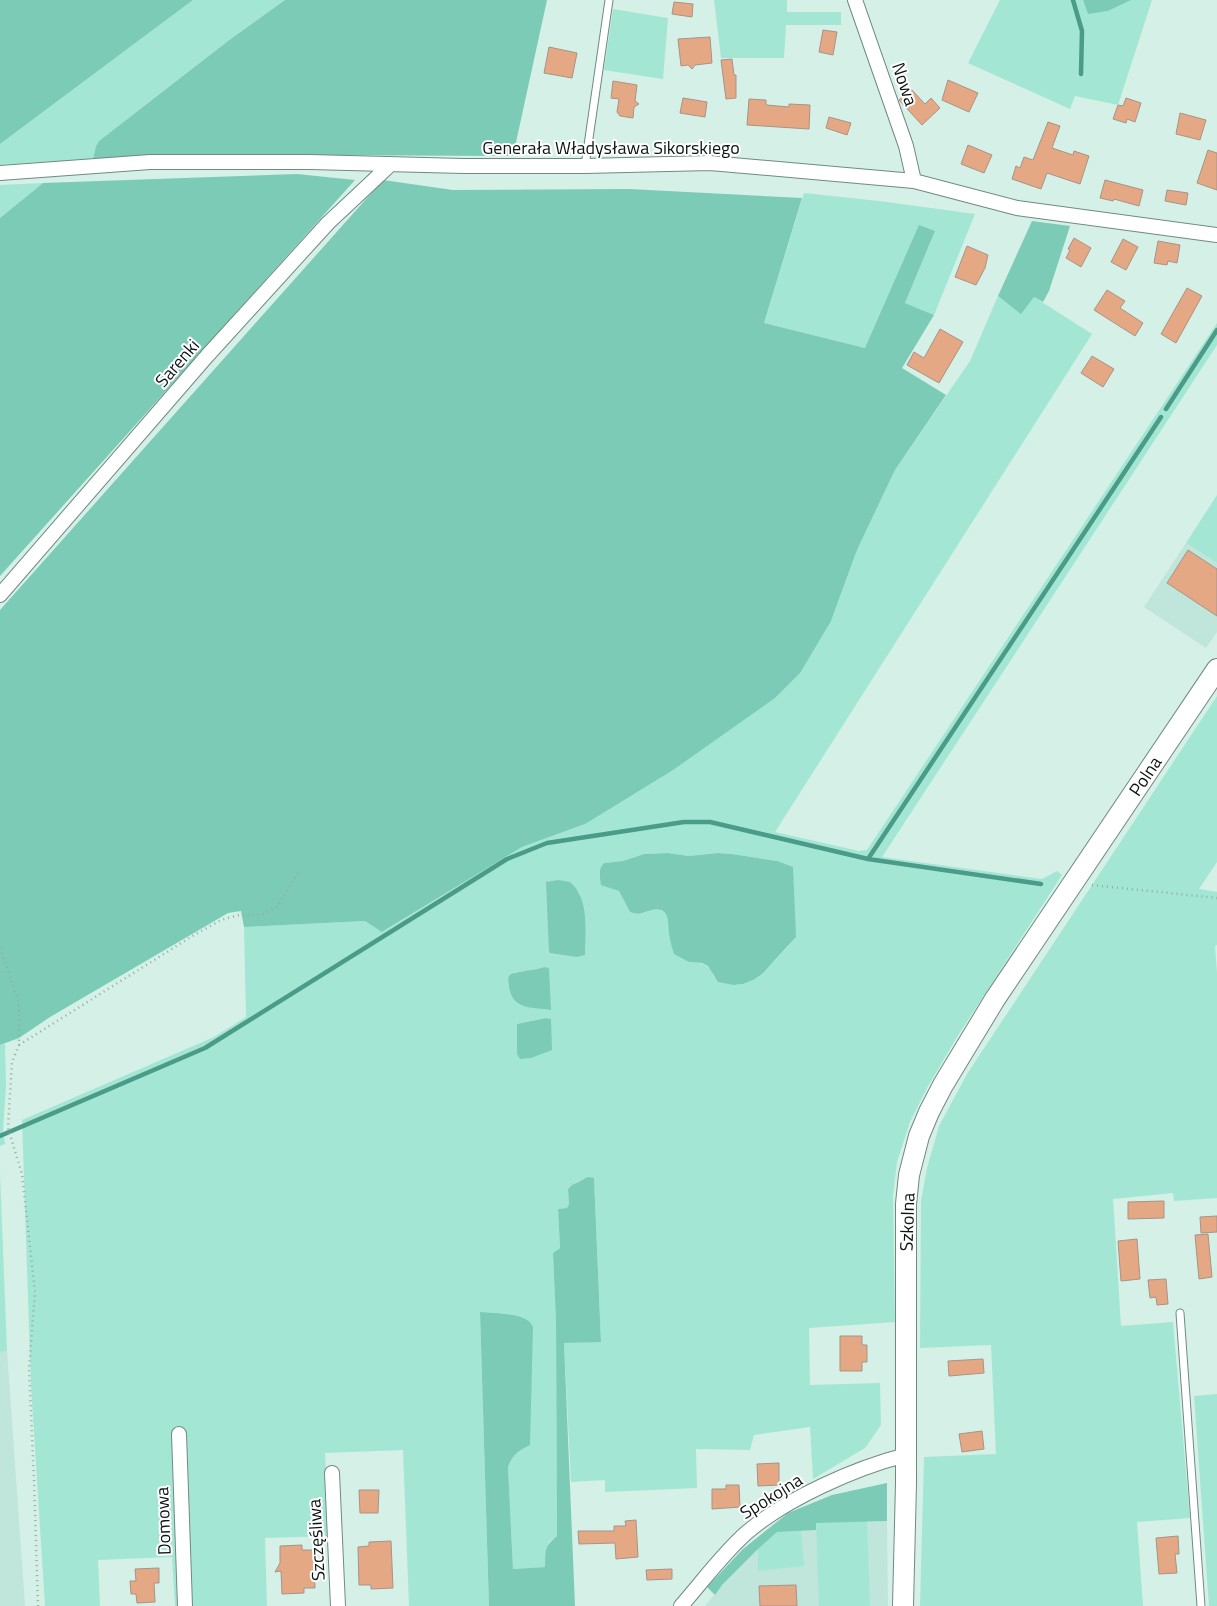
<svg xmlns="http://www.w3.org/2000/svg" width="1217" height="1606" font-family="'Titillium Web',sans-serif">
	<style>
		.built { fill: #c0e5da }
		.green { fill: #a4e6d4; fill-rule: evenodd }
		.forest { fill: #7bcbb6 }
		.lines { fill: none; stroke-linecap: round; stroke-linejoin: round }
		.stream { stroke: #4a9b88; stroke-width: 4.5 }
		.building { fill: #e4a885; stroke: #a89387 }
		.lane-casing { stroke: #708a82; stroke-width: 9 }
		.street-casing { stroke: #708a82; stroke-width: 16 }
		.secondary-casing { stroke: #708a82; stroke-width: 22 }
		.path { stroke: #95aba4; stroke-width: 2.5; stroke-dasharray: 1 4; stroke-linecap: butt }
		.lane { stroke: #fff; stroke-width: 7 }
		.street { stroke: #fff; stroke-width: 14 }
		.secondary { stroke: #fff; stroke-width: 20 }
		.labels { text-anchor: middle; dominant-baseline: central; stroke-width: 4; stroke-linejoin: round; paint-order: stroke }
		.street-label { font-size: 18px; fill: #0b1512; stroke: #fff }
	</style>
	<rect width="100%" height="100%" fill="#d4f0e7"/>
	<path class="built" d="M1186,543L1217,563V632L1206,648L1144,607Z
		M7,1351L25,1606H0V1352Z
		M887,1521L888,1606H705L722,1585L758,1549L777,1532L816,1523Z"/>
	<path class="green" d="M193,0H285L228,41L99,141L96,146L93,159L0,165V144Z
		M714,0H787V12H841V25H786L784,58H721Z
		M1000,0H1083L1088,13L1108,11L1131,0H1152L1118,105L1075,96L1070,109L968,63Z
		M613,9L668,18L663,79L604,70Z
		M43,183L0,218V185Z
		M804,193L879,201L975,214L934,315L905,303L935,231L865,348L764,323Z
		M998,296L1021,313L1034,297L1092,334L775,832L859,851L867,850L1217,323V345L882,857L1042,879L1057,871L1062,875L957,1037L927,1088L910,1122L897,1162L893,1196L895,1322L809,1328L810,1385L880,1383L881,1425L865,1448L813,1479L810,1427L754,1435L750,1450L696,1449L697,1488L605,1492V1480L571,1482L564,1343L601,1341L594,1179C585,1176 575,1182 568,1189L569,1204L567,1208L558,1209L560,1248L553,1253L556,1322L557,1536L549,1542L545,1567L513,1569L508,1467C513,1454 518,1451 530,1445L480,1312L489,1606H409L403,1450L325,1453L329,1536L265,1538L267,1606H175L172,1557L98,1560L100,1606H45L31,1386L22,1120L214,1037L246,1017L244,927L365,921L383,932L522,847L585,824L831,621L857,550L895,470L970,361ZM668,853L689,856L718,853L732,854L777,861L796,937C783,952 756,985 736,985C729,984 721,979 714,977C710,963 701,963 689,962C683,956 675,949 671,941C666,932 675,913 660,910C648,908 644,917 630,912L619,891L612,888L604,863L623,861L644,854ZM570,882L580,894L576,957L548,953ZM544,967L550,1010L521,1005L515,972L534,971ZM546,1018L551,1019L544,1053L525,1059L517,1024Z
		M1217,495V563L1186,543Z
		M1217,696V862L1199,889L1217,892V945L1215,946L1217,973V1198L1174,1201L1173,1193L1113,1199L1121,1326L1173,1322L1190,1518L1137,1522L1143,1606H920L924,1457L996,1454L991,1345L920,1348L921,1201L927,1168L939,1126L967,1074Z
		M5,1044L6,1087L3,1130L5,1144L0,1146V1045Z
		M0,1173L7,1351L0,1352Z
		M1217,1394V1606H1209L1194,1396Z
		M867,1521L870,1606H819L816,1523Z
		M801,1531L804,1566L758,1571V1549L777,1532Z"/>
	<path class="forest" d="M0,0H193L0,144Z
		M285,0H547L513,156L308,155L93,159L96,146L99,141L228,41Z
		M1083,0H1131L1108,11L1088,14Z
		M297,174L355,180L0,576V218L43,183Z
		M383,180L453,190L629,189L802,198L764,323L865,348L919,225L935,231L905,303L934,315L902,368L946,395L895,470L857,550L831,621L800,673L775,698L673,770L585,824L522,847L382,932L365,921L244,927L241,911L228,913L50,1017L19,1038L0,1045V610Z
		M1032,221L1070,226L1049,291L1043,302L1034,297L1021,314L998,296Z
		M668,853L689,856L718,853L732,854L777,861L793,867L796,937L762,974L753,980L743,984L734,985L718,982L708,966L702,963L689,962L674,954C672,947 670,941 669,934C668,922 670,907 653,910C642,912 641,916 630,912L619,891L601,885C600,876 598,869 604,863L623,861L644,854Z
		M558,880L570,882C590,899 585,931 585,955L576,957L549,953L546,882Z
		M544,967L549,968L551,1010C531,1007 512,1010 509,986C509,982 507,978 510,975C514,971 535,971 544,967Z
		M546,1018L551,1019L552,1050L531,1058L520,1059L517,1054V1024Z
		M588,1177L594,1178L601,1342L564,1343L575,1606H489L480,1312C495,1314 527,1312 533,1327L530,1445C518,1451 513,1454 508,1467L513,1569L545,1567C546,1552 543,1547 557,1536L556,1322L553,1253L560,1248L558,1209L567,1208L569,1204L568,1189L572,1185Z
		M887,1483V1521L816,1523V1530L777,1532L758,1549L722,1585L715,1595L707,1587L743,1549L788,1513L832,1495Z"/>
	<g class="lines">
		<path class="stream" d="M1073,0L1082,31L1081,74
			M1166,409L1217,330
			M868,859L1161,417
			M0,1136L205,1048L507,859L547,843L684,822H710L868,859L1041,884"/>
	</g>
	<path class="building" d="M674,2L693,4L692,17L672,14Z
		M823,30L837,32L833,55L819,52Z
		M710,37L712,63L695,65L692,69L688,65L681,66L678,39Z
		M549,47L577,53L572,78L544,73Z
		M732,59L734,75H736V98L726,99L721,60Z
		M948,80L978,93L969,112L942,100Z
		M613,81L637,85L635,101L639,104L634,107L633,118L620,116L617,112L619,99L611,98Z
		M911,89L925,104L931,98L940,108L922,125L899,100Z
		M683,98L707,102L705,117L680,113Z
		M1126,98L1141,103L1135,122L1127,119L1126,123L1113,119L1118,105L1123,106Z
		M749,99L766,100V105L789,107V104L810,105L809,129L747,125Z
		M1180,113L1206,120L1200,140L1176,134Z
		M829,117L851,123L847,135L826,128Z
		M1048,122L1060,126L1052,148L1073,155L1074,151L1089,156L1080,184L1047,173L1041,189L1012,179L1016,166L1020,168L1024,157L1033,160Z
		M968,145L992,155L984,173L961,164Z
		M1208,150L1217,153V190L1197,183Z
		M1105,180L1143,190L1139,206L1114,199L1113,201L1100,198Z
		M1167,190L1188,193L1186,205L1165,201Z
		M1074,238L1091,248L1081,267L1066,258L1070,250L1068,249Z
		M1123,239L1138,247L1126,270L1111,262Z
		M1158,241L1180,245L1177,263L1168,261L1167,265L1154,263Z
		M967,246L988,255L985,268L976,285L955,277Z
		M1187,288L1202,296L1176,343L1161,334Z
		M1107,290L1125,301L1120,308L1143,323L1135,336L1094,310Z
		M940,329L963,342L939,383L907,365L914,352L924,358Z
		M1092,356L1114,369L1103,387L1081,373Z
		M1188,550L1217,569V616L1167,583Z
		M1164,1201V1218L1128,1219V1202Z
		M1217,1216V1232L1201,1233L1200,1217Z
		M1208,1234L1212,1277L1199,1279L1195,1235Z
		M1137,1239L1140,1279L1121,1281L1118,1241Z
		M1166,1279L1168,1304L1157,1305L1156,1297L1150,1298L1148,1280Z
		M840,1336H862V1345H867V1362H862V1371H840Z
		M983,1359L984,1373L949,1376L948,1361Z
		M982,1431L984,1449L962,1452L959,1434Z
		M779,1463V1485L758,1486L757,1464Z
		M726,1485H739L740,1507L712,1509V1489H726Z
		M359,1490H379L378,1513H360Z
		M636,1520L638,1557L616,1559L615,1543L579,1544L578,1531H614V1526H626L625,1521Z
		M1178,1536L1179,1554H1175L1177,1573L1159,1574L1156,1538Z
		M391,1541L393,1588L371,1589V1585H359L358,1547L369,1546V1542Z
		M302,1545V1550H314L315,1588H304V1593L282,1594L281,1571L275,1572L280,1563V1546Z
		M159,1568V1583H154L155,1602L137,1603L136,1594H131L130,1581H136L135,1569Z
		M672,1569V1579L647,1580L646,1570Z
		M796,1585L797,1606H760L759,1586Z"/>
	<g class="lines">
		<g class="lane-casing">
			<path id="lane" d="M585,166L609,0
				M1180,1313L1201,1606"/>
		</g>
		<g class="street-casing">
			<path id="street" d="M855,0L906,146L914,181
				M0,173L150,162H310L463,166H585L710,163L914,181L1017,208L1217,235
				M0,595L207,356L328,223L391,164
				M179,1434L185,1606
				M332,1473L338,1606
				M681,1606C702,1582 721,1556 745,1534C785,1499 855,1468 906,1455"/>
		</g>
		<g class="secondary-casing">
			<path id="secondary" d="M903,1606L906,1483V1204L909,1175L919,1136L929,1112L943,1085L995,999L1217,669"/>
		</g>
		<path class="path" d="M1092,885L1217,898
			M0,948L19,1003V1045L12,1062L8,1128L22,1174L35,1292L29,1369L34,1480L38,1606
			M19,1045L194,935L221,920L239,915H261L276,908L298,873"/>
		<use href="#lane" class="lane"/>
		<use href="#street" class="street"/>
		<use href="#secondary" class="secondary"/>
	</g>
	<g class="labels">
		<g class="street-label">
			<text transform="translate(905 84) rotate(71)">Nowa</text>
			<text x="611" y="147">Generała Władysława Sikorskiego</text>
			<text transform="translate(177 363) rotate(-49)">Sarenki</text>
			<text transform="translate(1145 776) rotate(-56)">Polna</text>
			<text transform="translate(907 1222) rotate(-88)">Szkolna</text>
			<text transform="translate(771 1496) rotate(-32)">Spokojna</text>
			<text transform="translate(163 1521) rotate(-92)">Domowa</text>
			<text transform="translate(316 1540) rotate(-93)">Szczęśliwa</text>
		</g>
	</g>
</svg>
